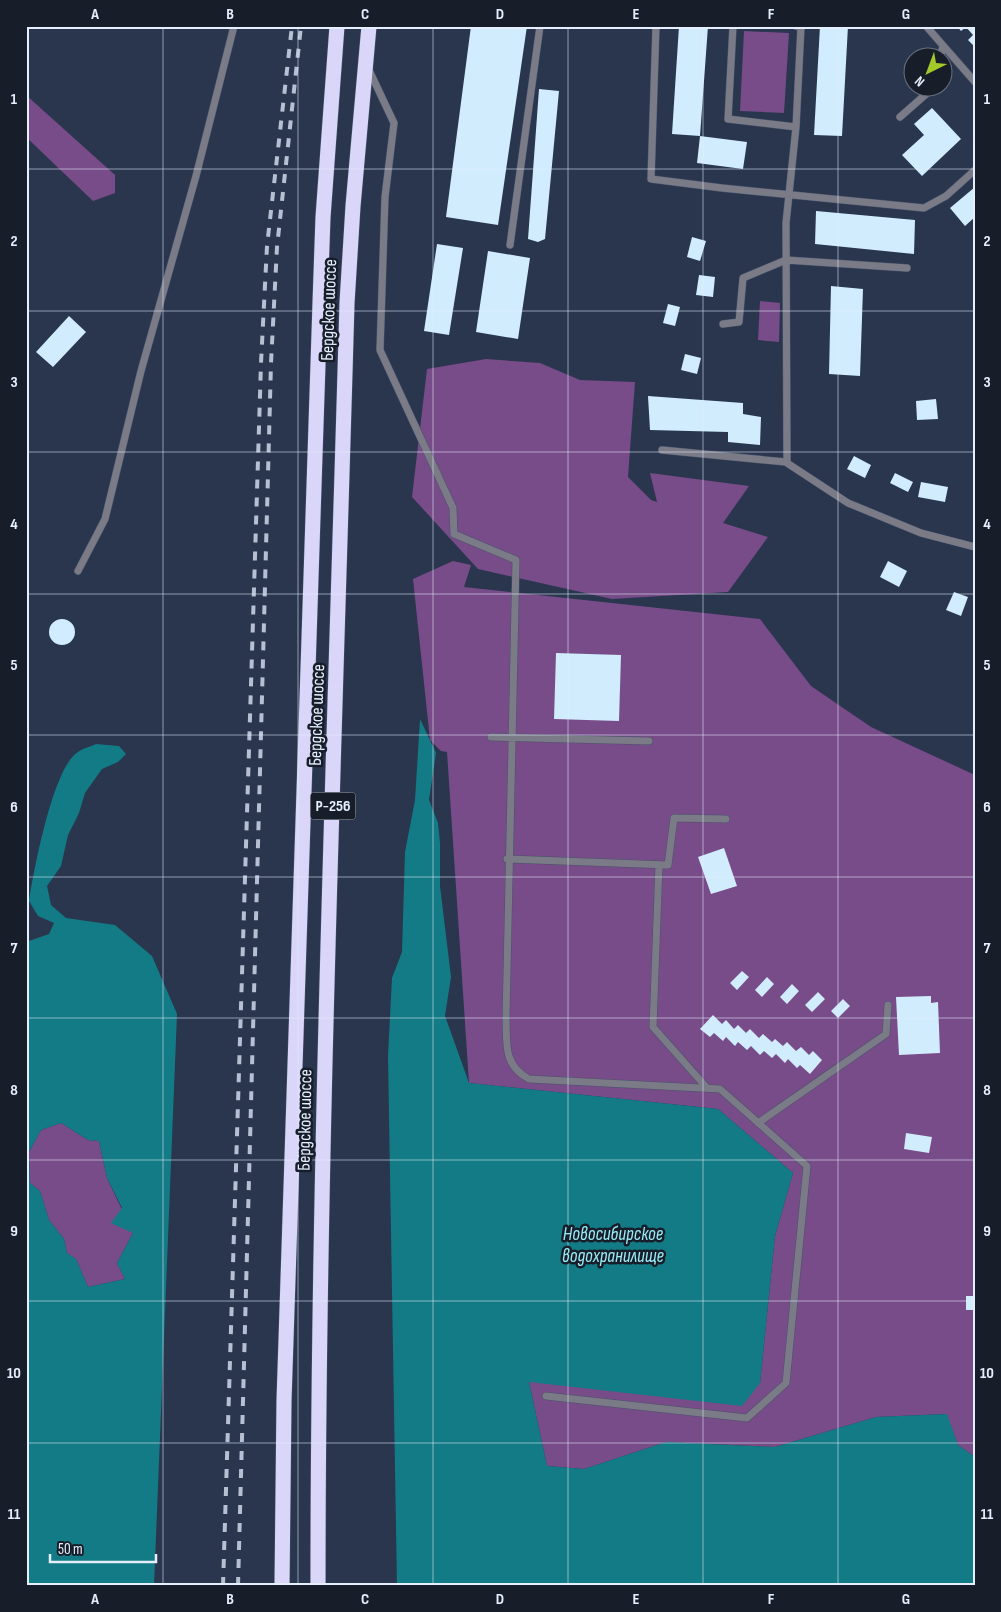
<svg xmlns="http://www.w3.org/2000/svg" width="1001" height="1612" font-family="'Sofia Sans Condensed',sans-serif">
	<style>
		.green { fill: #784b89 }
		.water { fill: #137b85; fill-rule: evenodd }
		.building { fill: #d0ecfd }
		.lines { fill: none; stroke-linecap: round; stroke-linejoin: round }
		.lane-casing { stroke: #47546a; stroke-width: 8 }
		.highway-casing { stroke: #47546a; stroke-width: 16 }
		.lane { stroke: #7b7a87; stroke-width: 7 }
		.highway { stroke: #d9d6f9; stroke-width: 15 }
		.rail { stroke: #b6c0d2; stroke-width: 4; stroke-dasharray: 9 9; stroke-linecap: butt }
		.grid { fill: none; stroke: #e6efff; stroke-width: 1; stroke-opacity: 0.55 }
		.labels { text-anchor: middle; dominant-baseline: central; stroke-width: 5; stroke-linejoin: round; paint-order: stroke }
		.shield { fill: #171e29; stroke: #a8b0bf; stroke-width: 1 }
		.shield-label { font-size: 16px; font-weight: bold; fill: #e6efff }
		.street-label { font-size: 18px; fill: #e6efff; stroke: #171e29 }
		.water-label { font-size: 19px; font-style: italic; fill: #98ecf7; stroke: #171e29 }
		.neatline { fill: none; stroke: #e6efff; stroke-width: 2 }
		.grid-label { font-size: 16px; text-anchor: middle; font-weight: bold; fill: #e6efff }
	</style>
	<rect width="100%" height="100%" fill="#29364e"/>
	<path class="green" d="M744,31L789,33L784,113L740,111Z
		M26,95L115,175V193L93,201L26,137Z
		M760,301L780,303L779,342L758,340Z
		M486,359L540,363L580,380L635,382L628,477L651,500L657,502L650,473L749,486L723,523L768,537L728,592L612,599L478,569L412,497L427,369Z
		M453,561L471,565L464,587L760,619L811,686L871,727L975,775V1457L958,1445L946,1414L876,1417L775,1447L666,1442L584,1469L547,1466L529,1382L760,1383L775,1236L793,1173L718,1109L469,1083L447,752L441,751L430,740L413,579Z
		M61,1123L88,1140L99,1141L107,1178L133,1233L117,1263L125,1279L88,1287L76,1259L67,1253L64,1239L49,1220L40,1191L30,1183L29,1152L41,1130Z"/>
	<path class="water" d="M420,719L436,753L429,800L438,823L440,843V886L451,977L445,1016L469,1083L718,1109L793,1173L775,1236L760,1383L742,1406L529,1382L547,1466L584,1469L666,1442L775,1447L876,1417L947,1414L958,1445L975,1457V1586H397L388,1056L392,978L402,952L405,852L415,800Z
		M96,744L119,746L126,754L118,762L102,769L85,793L79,813L68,835L61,866L47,886L51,905L66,918L115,925L152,956L177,1014L154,1586H26V942L49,934L54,923L38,916L29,901C34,870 53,767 78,752C83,748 90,747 96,744ZM61,1123L88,1140L99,1141L107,1178L122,1208L111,1223L133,1233L117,1263L125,1279L88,1287L76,1259L67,1253L64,1239L49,1220L40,1191L30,1183L29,1152L41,1130Z"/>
	<path class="building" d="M471,26H527L498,225L446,217Z
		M679,26H708L700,136L747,142L743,169L697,163L700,136L672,134Z
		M820,26H848L842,136L814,135Z
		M957,26H975V47L968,40L973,35L966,27L961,31Z
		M539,89L559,91L545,239L538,242L528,239Z
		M932,108L961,139L922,176L902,155L924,135L914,124Z
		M975,187V217L965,226L950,208Z
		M816,211L915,220L914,254L815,244Z
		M692,237L706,241L700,261L687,257Z
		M437,244L463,248L449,335L424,331Z
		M488,251L530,258L518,339L476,332Z
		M699,275L715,277L713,297L696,295Z
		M831,286L863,289L860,376L829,374Z
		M668,304L680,307L675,326L663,323Z
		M69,316L86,332L53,367L36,352Z
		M685,354L701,358L697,374L681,370Z
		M648,396L743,403V414L761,417L760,445L728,442V432L650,430Z
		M936,399L938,419L917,420L916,401Z
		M854,456L871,465L865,478L847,469Z
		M895,473L913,482L908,492L890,483Z
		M921,482L948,487L945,502L918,497Z
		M888,561L907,571L899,587L880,577Z
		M954,592L968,597L961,616L946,610Z
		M49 632a13 13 0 1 1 26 0a13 13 0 1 1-26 0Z
		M556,653L621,655L619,721L554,719Z
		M724,848L737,886L711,894L698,857Z
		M742,971L749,977L737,990L730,983Z
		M767,977L774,984L762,997L755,990Z
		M792,984L799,991L787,1004L780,997Z
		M818,992L825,999L812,1012L805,1005Z
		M931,996V1003L938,1002L940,1053L899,1055L896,997Z
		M843,999L850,1006L838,1018L831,1011Z
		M713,1015L722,1024L726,1020L734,1029L738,1025L746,1033L750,1029L759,1038L763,1034L772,1042L775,1039L783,1046L787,1042L796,1051L801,1047L809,1055L813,1051L822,1060L810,1074L800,1065L797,1068L788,1059L785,1063L776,1054L772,1058L764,1051L760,1055L751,1046L747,1050L738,1042L735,1046L726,1037L723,1041L714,1033L710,1037L700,1029Z
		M906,1133L932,1137L929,1153L904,1149Z
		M966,1296H975V1310H966Z"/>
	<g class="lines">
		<g class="lane-casing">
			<path id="lane" d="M656,26L651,179L722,188L924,208L946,196L975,170
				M733,26L728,119L796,127
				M796,26L801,27L796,127L786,223L787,463L848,503L921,533L975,547
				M926,26L975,82
				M940,58L943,46
				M369,70L394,123L385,197L380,350L453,508L454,534L516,560L506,1018C507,1044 503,1065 529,1079L720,1089L807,1166L786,1383L747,1418L546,1396
				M900,117L933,88
				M510,245L540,26
				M723,324L739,322L743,278L786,260L907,268
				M662,450L786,462
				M78,571L105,519L141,371L196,176L234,26
				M491,737L649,741
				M507,859L668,865L674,818L726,819
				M659,865L653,1027L707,1088
				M758,1123L886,1034L888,1005"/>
		</g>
		<g class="highway-casing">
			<path id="highway" d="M282,1586L284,1401L320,303L323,217L337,26
				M318,1586C318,1158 335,731 347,303L353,206L369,26"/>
		</g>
		<use href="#lane" class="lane"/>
		<use href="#highway" class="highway"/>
		<path class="rail" d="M223,1586L261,363L267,246L292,26
			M238,1586L271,363L277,247L301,26"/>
	</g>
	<path class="grid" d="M163,26V1586M298,26V1586M433,26V1586M568,26V1586M703,26V1586M838,26V1586M26,169H975M26,311H975M26,452H975M26,594H975M26,735H975M26,877H975M26,1018H975M26,1160H975M26,1301H975M26,1443H975"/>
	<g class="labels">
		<rect class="shield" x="310.5" y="792.5" width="45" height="27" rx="4"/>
		<g class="shield-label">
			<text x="333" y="806">Р-256</text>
		</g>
		<g class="street-label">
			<text transform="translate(329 310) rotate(-88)">Бердское шоссе</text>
			<text transform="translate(317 715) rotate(-88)">Бердское шоссе</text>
			<text transform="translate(305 1120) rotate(-89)">Бердское шоссе</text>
		</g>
		<g class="water-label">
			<text x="613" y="1234">Новосибирское<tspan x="613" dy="22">водохранилище</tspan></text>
		</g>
	</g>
	<rect width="1001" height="1612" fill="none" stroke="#171e29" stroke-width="55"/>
	<g transform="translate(928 72) rotate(222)"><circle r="24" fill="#171e29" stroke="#6a727f"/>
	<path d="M0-4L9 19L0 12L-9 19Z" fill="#a2c929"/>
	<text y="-8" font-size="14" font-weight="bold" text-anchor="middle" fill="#e6efff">N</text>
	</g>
	<path d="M50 1554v8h106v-8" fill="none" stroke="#e6efff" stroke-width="2.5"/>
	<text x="58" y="1554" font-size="15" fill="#e6efff" stroke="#171e29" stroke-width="4" paint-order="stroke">50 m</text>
	<rect x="28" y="28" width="946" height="1556" class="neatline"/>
	<g class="grid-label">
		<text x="95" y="19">A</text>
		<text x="230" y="19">B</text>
		<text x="365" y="19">C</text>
		<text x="500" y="19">D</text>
		<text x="636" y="19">E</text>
		<text x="771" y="19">F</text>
		<text x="906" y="19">G</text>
		<text x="14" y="104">1</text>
		<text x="987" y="104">1</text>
		<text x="14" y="246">2</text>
		<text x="987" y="246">2</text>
		<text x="14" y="387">3</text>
		<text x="987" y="387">3</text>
		<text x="14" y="529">4</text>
		<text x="987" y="529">4</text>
		<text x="14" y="670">5</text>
		<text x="987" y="670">5</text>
		<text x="14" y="812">6</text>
		<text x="987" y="812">6</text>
		<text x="14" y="953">7</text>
		<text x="987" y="953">7</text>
		<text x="14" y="1095">8</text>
		<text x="987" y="1095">8</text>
		<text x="14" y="1236">9</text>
		<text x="987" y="1236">9</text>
		<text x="14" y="1378">10</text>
		<text x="987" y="1378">10</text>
		<text x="14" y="1519">11</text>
		<text x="987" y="1519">11</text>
		<text x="95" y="1604">A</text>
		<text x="230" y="1604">B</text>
		<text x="365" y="1604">C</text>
		<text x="500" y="1604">D</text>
		<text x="636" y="1604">E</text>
		<text x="771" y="1604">F</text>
		<text x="906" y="1604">G</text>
	</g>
</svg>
